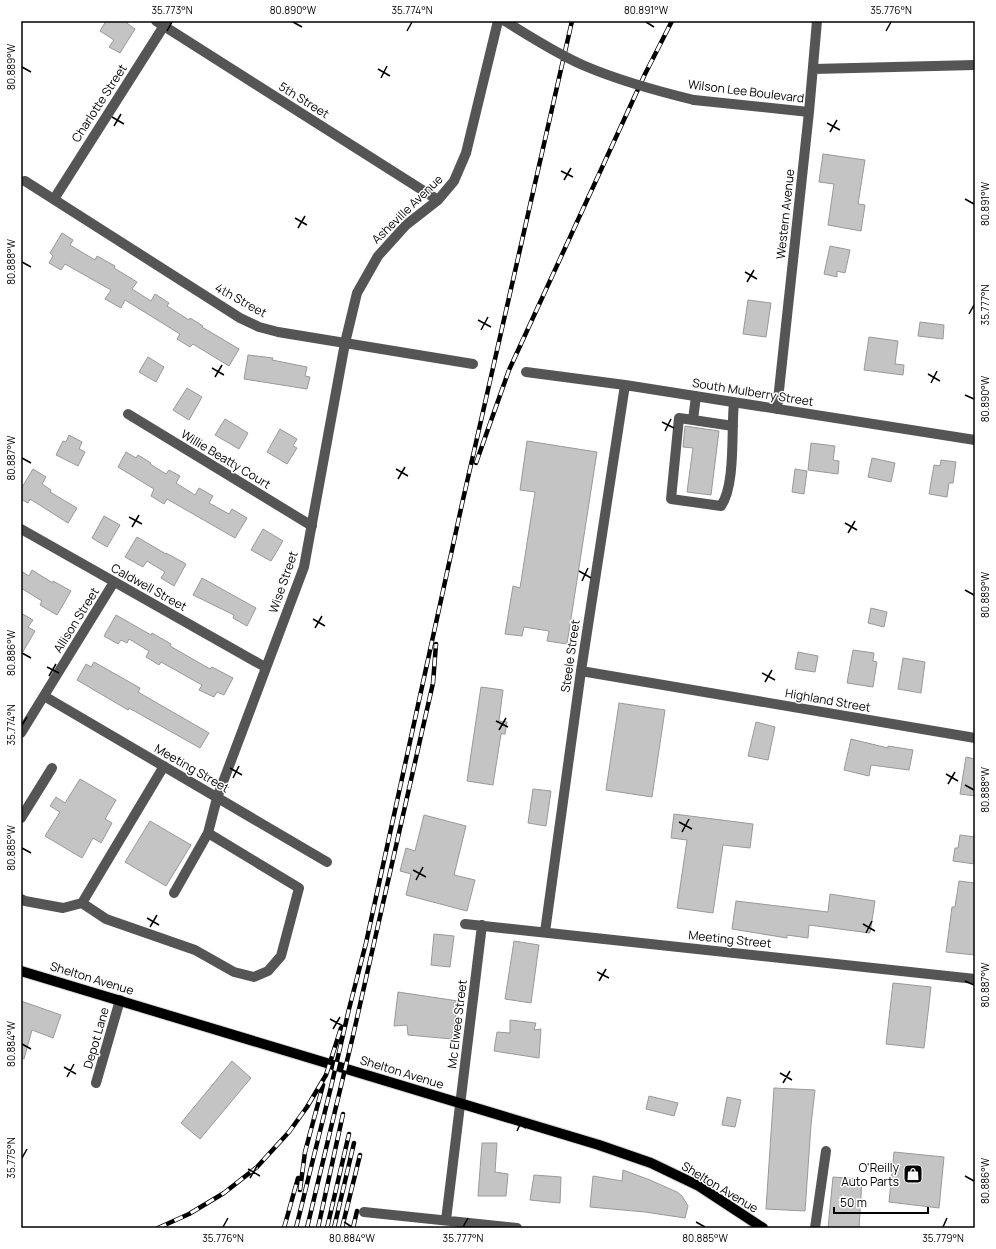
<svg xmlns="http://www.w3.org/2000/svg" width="996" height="1249" font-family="Manrope,sans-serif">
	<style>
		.building { fill: #c4c4c4; stroke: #999 }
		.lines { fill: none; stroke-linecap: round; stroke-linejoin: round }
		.major-casing { stroke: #dbdbdb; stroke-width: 12 }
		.minor { stroke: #555; stroke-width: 10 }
		.major { stroke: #000; stroke-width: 10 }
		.rail-casing { stroke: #000; stroke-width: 4.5 }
		.rail { stroke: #fff; stroke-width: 3; stroke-dasharray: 9; stroke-linecap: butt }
		.minor-bridge { stroke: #555; stroke-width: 10 }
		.ticks { fill: none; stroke: #000; stroke-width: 1.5 }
		.labels { text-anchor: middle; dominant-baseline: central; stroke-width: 3; stroke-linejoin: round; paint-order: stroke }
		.street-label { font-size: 12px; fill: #000; stroke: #fff }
		.poi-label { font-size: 12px; fill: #000; stroke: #fff; text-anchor: end }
		.neatline { fill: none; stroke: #000; stroke-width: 1.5 }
		.ticks-label { font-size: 10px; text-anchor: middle; fill: #000 }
	</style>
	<rect width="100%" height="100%" fill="#fff"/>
	<path class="building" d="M106,21H124L135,29L120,53L109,47L114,40L100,31Z
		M823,154L865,160L858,204L865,205L861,231L828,225L834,184L819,182Z
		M62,233L73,240L70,245L95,260L97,256L115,266L114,268L137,282L132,289L151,301L155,294L169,303L167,306L189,320L190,318L203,326L202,327L239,349L229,366L193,344L190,347L177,339L180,334L125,300L121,308L105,299L111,290L65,264L61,270L49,263L53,256L50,253Z
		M830,246L850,250L845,273L837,271V277L824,274Z
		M748,300L771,303L766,337L743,334Z
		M920,322L944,325L943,339L918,336Z
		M869,337L898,341L895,364L904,365L903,375L864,370Z
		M248,355L273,358L272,360L307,367L305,376L310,377L307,389L244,379Z
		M148,357L164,367L156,382L139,372Z
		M187,388L202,397L189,420L173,410Z
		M225,419L248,433L239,449L215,435Z
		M685,426L719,431L711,495L687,492L693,448L683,447Z
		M280,429L297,439L293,446L297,448L287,464L267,452Z
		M69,435L82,442L79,449L85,452L78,466L56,455L63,441L66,442Z
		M527,441L597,452L567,644L547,641L549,631L524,627L522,636L505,634L513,586L520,588L535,492L520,490Z
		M811,443L835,446L833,460L839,461L838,474L808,470Z
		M126,452L136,458L138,455L151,463L150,464L166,474L169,470L180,476L176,483L195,495L199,488L213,496L209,503L229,514L232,509L247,518L235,538L167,499L164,504L151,496L154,489L118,467Z
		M872,458L895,463L891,482L868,477Z
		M941,460L956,462L953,483H949L947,497L929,494L934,465L940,466Z
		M33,469L46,477L42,484L51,490L50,492L77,508L68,523L30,499L28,503L21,499V489Z
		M795,469L807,471L804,494L792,492Z
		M104,516L120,525L107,547L92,538Z
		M263,529L283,541L271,561L251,550Z
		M137,537L166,554V553L186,564L174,586L161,578L165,572L147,561L143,567L125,557Z
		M32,570L53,583V581L71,591L57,615L40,605L42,601L21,588V571L29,576Z
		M202,578L256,608L247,626L233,618L234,615L193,595Z
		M871,608L887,612L884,627L868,623Z
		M21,613L33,620L28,627L35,631L21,655Z
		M116,615L151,635L152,633L171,644L170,646L210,669L212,667L233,678L224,695L217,692L214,697L199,690L202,685L161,662L159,665L146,657L149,651L129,639L127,643L121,640L118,644L104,636Z
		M853,650L874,653L873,661L877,662L873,687L847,683Z
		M798,652L818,656L815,672L795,669Z
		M903,658L925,662L921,693L898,689Z
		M94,662L140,688L138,692L209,733L200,748L129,708L128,710L77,680L86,664L91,667Z
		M481,687L503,690L499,721L507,722L505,734H501L493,785L467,781Z
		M619,703L665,710L652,797L606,790Z
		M756,722L775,727L768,760L748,756Z
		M851,739L888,748V746L913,750L909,770L871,765L869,776L844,770Z
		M966,757L975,759V796L960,794Z
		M80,779L116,800L105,819L112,823L101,843L93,838L82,858L45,836L60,812L50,806L56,797L65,803Z
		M533,789L551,791L546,826L528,823Z
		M674,814L753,824L750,848L723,845L713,913L677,908L687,840L671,838Z
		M424,815L466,826L454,875L475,880L467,911L406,895L411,874L400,871L406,848L415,851Z
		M150,821L191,845L166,886L125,862Z
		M960,835L975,837V864L953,861L955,848H958Z
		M959,881L975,883V955L946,952L952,907H955Z
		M830,894L875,901L870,933L809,925L808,938L787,935V938L732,929L736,901L828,912Z
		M434,934L454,936L450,967L431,965Z
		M514,941L539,945L531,1003L505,999Z
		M893,983L931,987L924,1048L886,1044Z
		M398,992L458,1001L452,1039L408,1035L407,1025L394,1026Z
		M21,1001L61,1015L53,1038L32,1030L24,1059L21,1058Z
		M510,1020L536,1023L534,1030L541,1029L539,1058L494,1051L497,1032L510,1033Z
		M232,1061L251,1078L200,1139L181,1123Z
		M774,1088L815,1090L811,1125L805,1211L766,1209Z
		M649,1096L678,1103L674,1116L646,1109Z
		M727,1097L741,1100L735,1127L722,1125Z
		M482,1143H497L495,1172L508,1174L506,1196H478Z
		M894,1152L944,1157L939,1208L889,1202Z
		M623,1170L650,1180L677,1192L682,1196L688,1206L685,1218L645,1212L590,1207L593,1176L622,1181Z
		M534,1175L561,1177L560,1203L530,1200Z
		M833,1177L862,1179L859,1228H828Z"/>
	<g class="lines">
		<g class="major-casing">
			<path id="major" d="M21,971L599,1145L651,1163L699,1186L763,1228"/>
		</g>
		<path class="minor" d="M156,21L438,200
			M813,69L975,65
			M694,100L809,112
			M25,181L240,318L259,327L278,332L473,364
			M54,199L167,21
			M526,372L625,385L975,440
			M696,396L693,420L679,418L671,499L721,506C736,485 731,429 734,402
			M777,409L809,112L817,21
			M128,414L312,526
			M693,420L733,426
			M21,529L265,667
			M581,671L975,738
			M44,696L327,862
			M21,733L114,582
			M21,818L52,768
			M174,893L208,833
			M21,899L25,901L63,908L82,903L164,766
			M82,903L106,919L195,950L234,972L254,977L268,971L281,956L299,888L208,833L217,798L304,567L345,343L357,293L378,256L406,225L438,200L454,181L466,153L498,21
			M465,924L975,979
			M545,932L581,671L625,385
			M96,1083L120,1000
			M364,1212L517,1228
			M446,1220L482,925
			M815,1228L826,1151"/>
		<use href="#major" class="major"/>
		<g class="rail-casing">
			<path id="rail" d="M476,463L509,370L645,74L672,21
				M300,1190L305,1152L323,1085
				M158,1228L189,1214L224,1193L257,1167L289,1132L307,1107L326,1075L341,1028
				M284,1228L298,1178
				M296,1228L331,1087L349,1009L366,943L462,504L572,21
				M307,1228L352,1040L433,683L436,644
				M318,1228L343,1114
				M327,1228L349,1134
				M334,1228L354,1143
				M342,1228L360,1155
				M353,1228L357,1211"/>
		</g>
		<use href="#rail" class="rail"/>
		<path class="minor-bridge" d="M505,21C531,37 557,54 585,66C620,81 657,91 694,100"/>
	</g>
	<path class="ticks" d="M293,22L302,27M646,22L654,27M167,31L172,22M407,31L412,22M886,31L891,22M22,67L31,72M378,69L390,76M381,78L387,66M112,117L124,124M827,123L840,130M114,126L121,114M830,132L837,120M561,171L573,177M564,180L571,168M965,199L974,204M295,218L307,225M298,228L305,216M22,262L31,267M745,272L757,279M747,282L754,270M969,314L974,305M478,320L491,327M481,330L488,317M212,368L224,375M928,374L940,381M215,377L222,365M931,383L937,371M965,395L974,399M662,422L674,428M665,431L671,419M22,458L31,463M396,469L408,476M398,479L405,467M129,517L142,524M845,523L857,530M132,527L139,515M848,533L855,521M579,571L591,578M582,581L588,568M965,590L974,595M313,619L325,626M315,628L322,616M22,653L31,658M47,667L59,673M762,673L775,680M49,676L56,664M765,682L772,670M496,721L508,727M22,725L27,717M499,730L506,718M230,768L242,775M946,774L958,781M233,778L239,766M948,784L955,772M965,785L974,790M679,822L692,829M682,832L689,819M22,848L31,853M413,870L426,877M416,880L423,867M147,918L159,925M863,924L875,931M150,927L157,915M866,933L872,921M597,972L609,978M599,981L606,969M965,981L974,985M330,1019L343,1026M333,1029L340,1017M22,1044L31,1049M64,1067L76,1074M780,1073L792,1080M67,1077L74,1064M783,1083L790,1071M514,1121L526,1128M517,1131L523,1118M22,1158L27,1149M248,1169L260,1176M965,1176L974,1181M250,1178L257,1166M344,1222L352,1227M696,1222L705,1227M223,1227L228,1218M463,1227L468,1218M943,1227L947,1218"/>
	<defs>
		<g id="shop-square" transform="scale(1)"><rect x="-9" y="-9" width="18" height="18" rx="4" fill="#000" stroke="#fff"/><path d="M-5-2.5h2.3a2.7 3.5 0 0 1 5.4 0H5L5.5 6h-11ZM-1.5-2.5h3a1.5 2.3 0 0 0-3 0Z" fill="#fff"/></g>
	</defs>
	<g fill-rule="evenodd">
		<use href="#shop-square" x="913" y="1174"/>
	</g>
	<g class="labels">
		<g class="street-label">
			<text transform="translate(746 91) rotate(7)">Wilson Lee Boulevard</text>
			<text transform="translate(304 100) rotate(32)">5th Street</text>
			<text transform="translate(99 103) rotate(-57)">Charlotte Street</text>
			<text transform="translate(407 209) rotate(-44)">Asheville Avenue</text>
			<text transform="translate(785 214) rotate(-84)">Western Avenue</text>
			<text transform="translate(241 300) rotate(29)">4th Street</text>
			<text transform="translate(753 392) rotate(9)">South Mulberry Street</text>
			<text transform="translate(226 459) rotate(31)">Willie Beatty Court</text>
			<text transform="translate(283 582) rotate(-71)">Wise Street</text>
			<text transform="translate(149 587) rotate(29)">Caldwell Street</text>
			<text transform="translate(76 620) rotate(-58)">Allison Street</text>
			<text transform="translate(570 656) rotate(-82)">Steele Street</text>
			<text transform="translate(828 700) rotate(10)">Highland Street</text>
			<text transform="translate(192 768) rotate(30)">Meeting Street</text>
			<text transform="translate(730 939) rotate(6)">Meeting Street</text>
			<text transform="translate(92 978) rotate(17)">Shelton Avenue</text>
			<text transform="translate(457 1024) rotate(-83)">Mc Elwee Street</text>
			<text transform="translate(96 1038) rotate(-74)">Depot Lane</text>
			<text transform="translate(402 1072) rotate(17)">Shelton Avenue</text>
			<text transform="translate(720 1187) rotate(31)">Shelton Avenue</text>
		</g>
		<g class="poi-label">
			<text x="899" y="1167">O'Reilly<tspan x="899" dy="14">Auto Parts</tspan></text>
		</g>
	</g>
	<rect width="996" height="1249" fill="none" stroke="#ffffff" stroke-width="44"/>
	<path d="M834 1207v6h94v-6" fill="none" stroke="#000000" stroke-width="2"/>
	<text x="840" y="1207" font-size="12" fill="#000000" stroke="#ffffff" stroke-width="3" paint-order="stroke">50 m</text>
	<rect x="22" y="22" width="952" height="1205" class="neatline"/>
	<g class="ticks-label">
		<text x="172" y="14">35.773°N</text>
		<text x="293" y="14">80.890°W</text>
		<text x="412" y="14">35.774°N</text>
		<text x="646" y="14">80.891°W</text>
		<text x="891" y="14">35.776°N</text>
		<text transform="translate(11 67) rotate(-90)" y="4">80.889°W</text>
		<text transform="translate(985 204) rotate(-90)" y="4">80.891°W</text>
		<text transform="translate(11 262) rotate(-90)" y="4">80.888°W</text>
		<text transform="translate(985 305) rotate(-90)" y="4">35.777°N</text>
		<text transform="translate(985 399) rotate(-90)" y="4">80.890°W</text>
		<text transform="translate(11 458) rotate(-90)" y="4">80.887°W</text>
		<text transform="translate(985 595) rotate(-90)" y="4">80.889°W</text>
		<text transform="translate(11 653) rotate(-90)" y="4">80.886°W</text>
		<text transform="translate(11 725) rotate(-90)" y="4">35.774°N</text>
		<text transform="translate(985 790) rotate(-90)" y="4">80.888°W</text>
		<text transform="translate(11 848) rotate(-90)" y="4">80.885°W</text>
		<text transform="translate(985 985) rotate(-90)" y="4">80.887°W</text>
		<text transform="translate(11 1044) rotate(-90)" y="4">80.884°W</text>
		<text transform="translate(11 1158) rotate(-90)" y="4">35.775°N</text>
		<text transform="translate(985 1181) rotate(-90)" y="4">80.886°W</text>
		<text x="223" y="1242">35.776°N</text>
		<text x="352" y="1242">80.884°W</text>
		<text x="463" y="1242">35.777°N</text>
		<text x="705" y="1242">80.885°W</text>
		<text x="943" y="1242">35.779°N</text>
	</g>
</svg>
